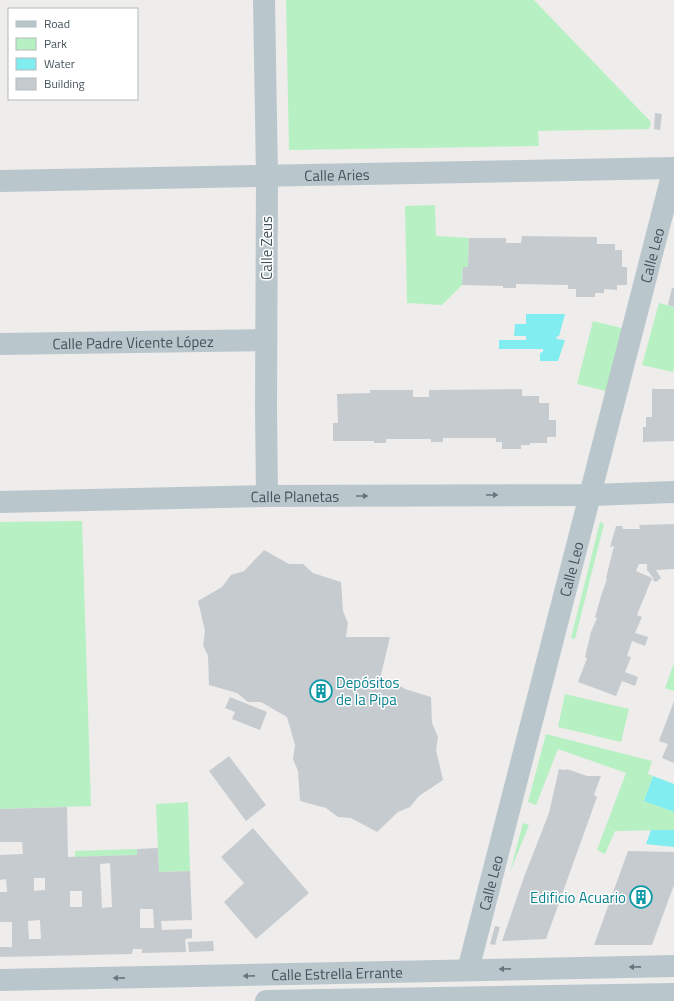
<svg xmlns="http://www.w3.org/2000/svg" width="674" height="1001" font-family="'Titillium Web',sans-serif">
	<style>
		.green { fill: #b7f0c2 }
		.water { fill: #81edf0 }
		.building { fill: #c6cbd0; fill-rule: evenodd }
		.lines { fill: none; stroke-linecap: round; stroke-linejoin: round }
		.minor { stroke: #b9c7cd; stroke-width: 22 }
		.oneway { fill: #67767c }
		.labels { text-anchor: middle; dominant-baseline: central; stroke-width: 3; stroke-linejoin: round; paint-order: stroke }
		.street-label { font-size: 15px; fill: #44545a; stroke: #fff }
		.culture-label { font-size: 15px; fill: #0d838f; stroke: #fff; text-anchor: start }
	</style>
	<rect width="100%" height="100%" fill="#efecec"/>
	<path class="green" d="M286,0H534L651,122L649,129L538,131L539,146L289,150Z
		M435,205L436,236L469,238L468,267H463L462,285L442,305L407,303L405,206Z
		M659,303L674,307V367L673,372L642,365Z
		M593,321L626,329L610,392L577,384Z
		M82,521L91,806L0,809V522Z
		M600,522L604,524L575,639L571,638Z
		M674,663V691L665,688Z
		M565,694L629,709L621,742L558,727Z
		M546,734L652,761L648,774L653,776L644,801L674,812V830L615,831L605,854L597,850L626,773L558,749L536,805L528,802Z
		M188,802L190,871L159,872L156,804Z
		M523,823L529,825L510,872Z
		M137,849V855L75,857V851Z"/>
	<path class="water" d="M526,314H565L559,336L556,337L557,339L565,340L558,361H540V353L543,352V349H499V340H526V336H514L515,324H526Z
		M653,776L674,784V812L644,801Z
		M651,830H674V847L646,844Z"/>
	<path class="building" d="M655,113L662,114L660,130L654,129Z
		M522,236L597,237V244H615V250H622V267H627V285H617V290L604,289V293H595V297H576V289H568V285L516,284V288H503V286L462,285L463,267H468L469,238H506V243H521Z
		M672,288H674V307L668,305Z
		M522,389V396H539V403H549V420H556V437H547V443H530V445H521V449H502V442H496V438H443V442H431V439H386V443H374V441H333V423H338L337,394L370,393V390H413V397H429V390Z
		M652,389H674V441L643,442V427H646V417H652Z
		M674,524V569L656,570L661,578L656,582L651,579H654L647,570V564H639L636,571L652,578L637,615L642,617L635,633L648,637L645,646L632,641L627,656L631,657L625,672L638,677L635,686L622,681L616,696L578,682L587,658L585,657L591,632L597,618L595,617L602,593L607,579L606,578L614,546L610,547L616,526H622L623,529H640L639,525Z
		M264,550L289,564H303L313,573L341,582L343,611L348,623L346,637H390L380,679H390L405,689L431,697L432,723L438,737L436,750L443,780L419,796L410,807L398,812L377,832L351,818L338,817L326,808L300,801L298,771L293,759L295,745L287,717L261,702H248L237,693L209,685L208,656L203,645L205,631L198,601L222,587L231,575L244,571Z
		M230,697L267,712L260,730L232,719L235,712L225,708Z
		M674,701V763L662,758L668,744L659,741Z
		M229,756L266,805L246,821L209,771Z
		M559,769L566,770L567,769L587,776H601L594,795L597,797L546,939L502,941L524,877L549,813Z
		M67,807L68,857L137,855V849L158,848L159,872L190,871L192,920L161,921L162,930L192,929V938L185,939L186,952L142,953V949H133L132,954L0,957V947H12V922H0V892H7L6,879L0,880V855L23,854L22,842H0V809ZM110,863L112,907L102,908L100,864ZM34,878H45V890L34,891ZM70,891H82V907H70ZM140,909H153L154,928H140ZM40,920L41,939H29L28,921Z
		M253,828L309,893L256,939L224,902L244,883L221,857Z
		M628,851L674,852V885L671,893L652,945H594Z
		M495,926L500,927L495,945L490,944Z
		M213,941L214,951L189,952L188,942Z"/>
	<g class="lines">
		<g class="minor">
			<path d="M264,0L267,176L266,409L267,496"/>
			<path id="s1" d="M0,181L674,168"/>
			<path id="s2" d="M0,344L266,340"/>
			<path id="s3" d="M0,502L267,496L591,495L674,492"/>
			<path id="s4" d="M468,970L674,168"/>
			<path id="s5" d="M0,980L674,966"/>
			<path d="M266,1001L674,994"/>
		</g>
	</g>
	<defs><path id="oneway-solid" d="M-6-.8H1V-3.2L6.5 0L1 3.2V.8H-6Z"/></defs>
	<g class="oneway">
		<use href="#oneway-solid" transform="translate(492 495)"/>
		<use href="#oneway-solid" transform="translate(362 496)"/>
		<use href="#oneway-solid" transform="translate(635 967) rotate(179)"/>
		<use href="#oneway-solid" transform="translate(505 969) rotate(179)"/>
		<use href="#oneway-solid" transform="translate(249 976) rotate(179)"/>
		<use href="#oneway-solid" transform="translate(119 978) rotate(179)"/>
	</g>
	<defs>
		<g id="building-ring" transform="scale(1.15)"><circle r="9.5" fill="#fff" stroke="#0f9aa8" stroke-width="1.5"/><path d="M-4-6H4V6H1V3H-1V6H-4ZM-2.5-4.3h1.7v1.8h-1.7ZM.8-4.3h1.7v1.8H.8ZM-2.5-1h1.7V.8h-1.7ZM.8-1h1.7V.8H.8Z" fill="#0f9aa8"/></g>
	</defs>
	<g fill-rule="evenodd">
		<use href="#building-ring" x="321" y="691"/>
		<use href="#building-ring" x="641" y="897"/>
	</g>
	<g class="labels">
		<g class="street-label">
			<text stroke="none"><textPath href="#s1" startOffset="337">Calle Aries</textPath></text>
			<text transform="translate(266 248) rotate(-90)">Calle Zeus</text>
			<text stroke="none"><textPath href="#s4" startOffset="738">Calle Leo</textPath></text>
			<text stroke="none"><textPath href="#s2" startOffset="133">Calle Padre Vicente López</textPath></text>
			<text stroke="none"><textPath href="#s3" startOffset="295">Calle Planetas</textPath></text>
			<text stroke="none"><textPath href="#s4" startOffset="414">Calle Leo</textPath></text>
			<text stroke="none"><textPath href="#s4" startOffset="90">Calle Leo</textPath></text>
			<text stroke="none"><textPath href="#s5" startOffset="337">Calle Estrella Errante</textPath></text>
		</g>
		<g class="culture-label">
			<text x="336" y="682">Depósitos<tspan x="336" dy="17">de la Pipa</tspan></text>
			<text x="626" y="897" text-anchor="end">Edificio Acuario</text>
		</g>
	</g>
	<rect x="8" y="8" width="130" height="92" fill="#ffffff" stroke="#b4bbbd"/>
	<rect x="16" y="21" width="20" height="6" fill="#b9c7cd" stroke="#b4bbbd"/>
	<text x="44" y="28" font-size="12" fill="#44545a">Road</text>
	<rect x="16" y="38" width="20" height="12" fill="#b7f0c2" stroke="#b4bbbd"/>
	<text x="44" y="48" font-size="12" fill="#44545a">Park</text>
	<rect x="16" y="58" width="20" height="12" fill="#81edf0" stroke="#b4bbbd"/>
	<text x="44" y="68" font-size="12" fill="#44545a">Water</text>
	<rect x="16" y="78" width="20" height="12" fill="#c6cbd0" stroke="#b4bbbd"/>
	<text x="44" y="88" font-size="12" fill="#44545a">Building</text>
</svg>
